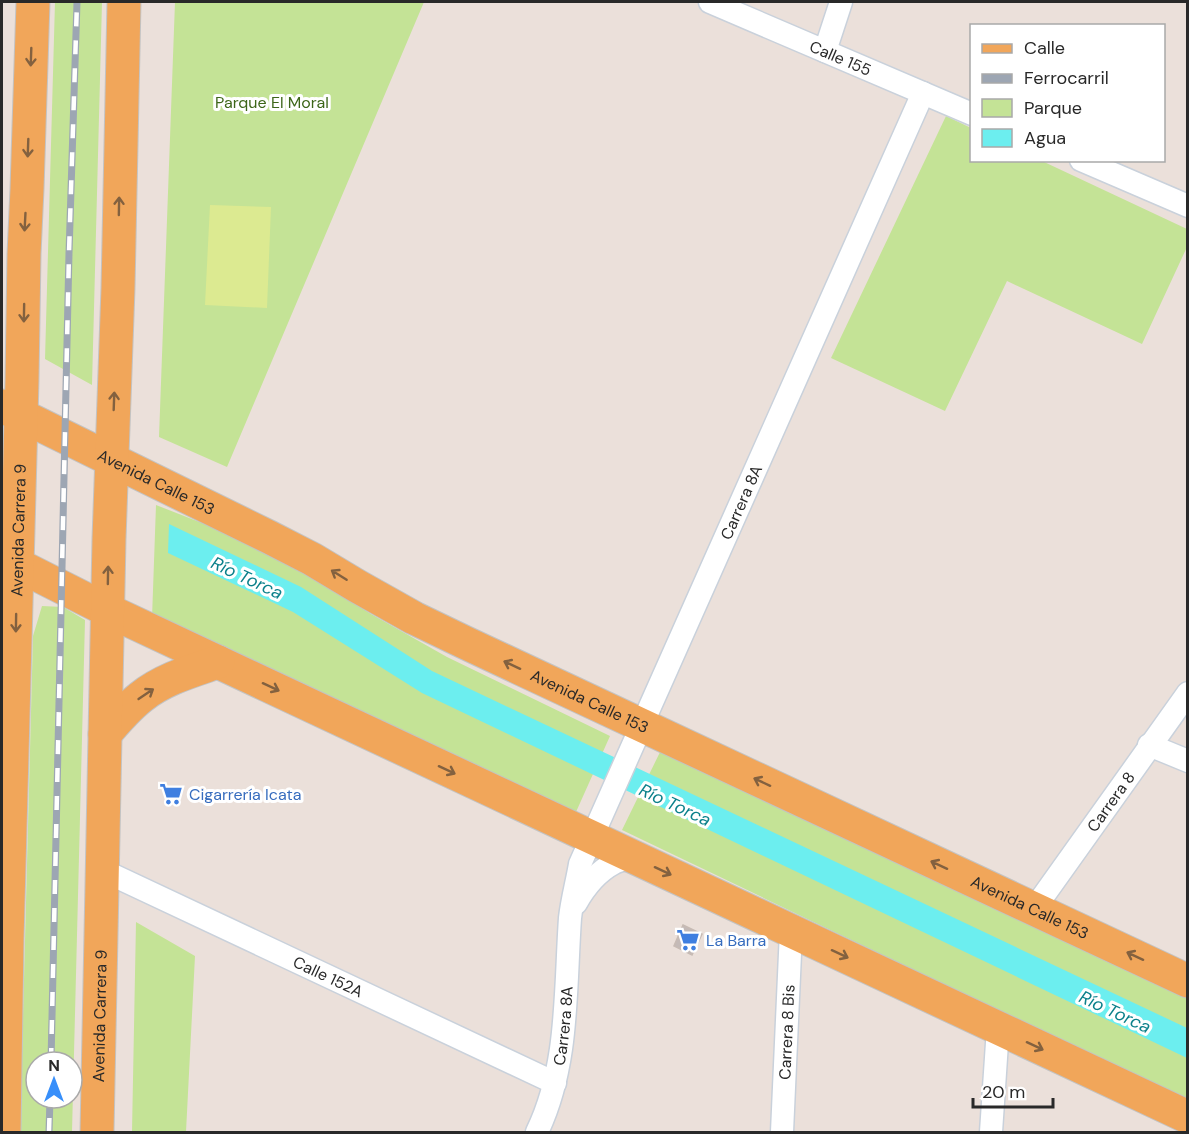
<svg xmlns="http://www.w3.org/2000/svg" width="1189" height="1134" font-family="'DM Sans',sans-serif">
	<style>
		.green { fill: #c4e396; fill-rule: evenodd }
		.pitch { fill: #dcea91 }
		.water { fill: #6ceeef }
		.building { fill: #c4bab7; stroke: #c7bbb4; stroke-width: 1.5 }
		.lines { fill: none; stroke-linecap: round; stroke-linejoin: round }
		.street-casing { stroke: #c9d1db; stroke-width: 25 }
		.primary-casing { stroke: #c3c3c3; stroke-width: 35 }
		.street { stroke: #fff; stroke-width: 22 }
		.primary { stroke: #f1a65a; stroke-width: 33 }
		.rail-casing { stroke: #9da6b3; stroke-width: 7 }
		.rail { stroke: #fff; stroke-width: 4.5; stroke-dasharray: 14; stroke-linecap: butt }
		.oneway { stroke: #83613f }
		.labels { text-anchor: middle; dominant-baseline: central; stroke-width: 6; stroke-linejoin: round; paint-order: stroke }
		.street-label { font-size: 16px; fill: #292929; stroke: #fff }
		.park-label { font-size: 16px; fill: #3d6619; stroke: #fff }
		.shop-label { font-size: 16px; fill: #366cbe; stroke: #fff; text-anchor: start }
		.water-label { font-size: 18px; font-style: italic; fill: #0c818b; stroke: #fff }
	</style>
	<rect width="100%" height="100%" fill="#ebe0da"/>
	<path class="green" d="M55,2H102L92,385L45,359Z
		M175,2H424L227,467L159,437Z
		M946,116L971,128L972,160L1042,161L1187,229V247L1142,344L1007,281L945,411L831,358Z
		M156,505L248,541L311,576L371,614L447,657L610,736L576,812L152,618Z
		M42,606L63,607L85,620L72,1132H20L33,636ZM36,1062H72V1098H36Z
		M662,748L1187,994V1101L622,830Z
		M136,922L195,956L186,1132H132Z"/>
	<path class="pitch" d="M210,205L271,207L267,308L205,305Z"/>
	<path class="water" d="M169,524L301,587L432,671L1187,1028V1058L422,693L293,612L168,553Z"/>
	<path class="building" d="M683,925L702,934L692,955L674,946Z"/>
	<g class="lines">
		<g class="street-casing">
			<g id="street">
				<path id="s1" d="M710,2L972,114"/>
				<path d="M825,51L841,2"/>
				<path d="M1081,160L1188,206"/>
				<path d="M1149,745L1188,761"/>
				<path id="s2" d="M102,870L555,1083"/>
				<path d="M576,903C585,887 597,872 614,863C620,860 627,859 633,857"/>
				<path id="s3" d="M1034,909L1188,693"/>
				<path id="s4" d="M537,1132C569,1066 565,990 570,918C572,900 577,882 580,864L923,93"/>
				<path id="s5" d="M782,1132L791,931"/>
				<path d="M991,1132L998,1028"/>
			</g>
		</g>
		<g class="primary-casing">
			<g id="primary">
				<path id="s6" d="M2,406L269,537L312,559L357,586L414,618L466,643L1188,981"/>
				<path d="M2,557L107,610L1188,1117"/>
				<path d="M105,734C116,721 127,708 141,697C163,679 192,671 218,662"/>
				<path id="s7" d="M4,1132L7,940L22,380L24,254L27,189L33,2"/>
				<path id="s8" d="M97,1132L109,539L118,288L124,2"/>
			</g>
		</g>
		<use href="#street" class="street"/>
		<use href="#primary" class="primary"/>
		<g class="rail-casing">
			<path id="rail" d="M51,1062L69,253L77,2
				M49,1132L50,1098"/>
		</g>
		<use href="#rail" class="rail"/>
	</g>
	<defs><path id="oneway-shaft" d="M-6 0H5M1.5-3L5.5 0L1.5 3" fill="none" stroke-width="1.6" stroke-linecap="round" stroke-linejoin="round" transform="scale(1.5)"/></defs>
	<g class="oneway">
		<use href="#oneway-shaft" transform="translate(31 57) rotate(92)"/>
		<use href="#oneway-shaft" transform="translate(28 148) rotate(92)"/>
		<use href="#oneway-shaft" transform="translate(119 206) rotate(-89)"/>
		<use href="#oneway-shaft" transform="translate(25 222) rotate(93)"/>
		<use href="#oneway-shaft" transform="translate(24 313) rotate(91)"/>
		<use href="#oneway-shaft" transform="translate(114 401) rotate(-88)"/>
		<use href="#oneway-shaft" transform="translate(108 575) rotate(-89)"/>
		<use href="#oneway-shaft" transform="translate(339 575) rotate(-148)"/>
		<use href="#oneway-shaft" transform="translate(16 623) rotate(91)"/>
		<use href="#oneway-shaft" transform="translate(512 665) rotate(-155)"/>
		<use href="#oneway-shaft" transform="translate(271 687) rotate(25)"/>
		<use href="#oneway-shaft" transform="translate(146 694) rotate(-34)"/>
		<use href="#oneway-shaft" transform="translate(447 770) rotate(25)"/>
		<use href="#oneway-shaft" transform="translate(762 782) rotate(-155)"/>
		<use href="#oneway-shaft" transform="translate(939 865) rotate(-155)"/>
		<use href="#oneway-shaft" transform="translate(663 871) rotate(25)"/>
		<use href="#oneway-shaft" transform="translate(840 954) rotate(25)"/>
		<use href="#oneway-shaft" transform="translate(1135 956) rotate(-155)"/>
		<use href="#oneway-shaft" transform="translate(1035 1046) rotate(25)"/>
	</g>
	<defs>
		<g id="supermarket-bare" transform="scale(1.8)"><path d="M-6-5.5h2.5l.6 2H6L4.5 2H-2.5L-4.4-4H-6ZM-1.5 3.2a1.3 1.3 0 1 0 .1 0ZM3 3.2a1.3 1.3 0 1 0 .1 0Z" fill="#3f7fe0" stroke="#fff" stroke-width="2.5" paint-order="stroke"/></g>
	</defs>
	<g fill-rule="evenodd">
		<use href="#supermarket-bare" x="171" y="794"/>
		<use href="#supermarket-bare" x="688" y="940"/>
	</g>
	<g class="labels">
		<g class="street-label">
			<text stroke="none"><textPath href="#s1" startOffset="142">Calle 155</textPath></text>
			<text stroke="none"><textPath href="#s6" startOffset="172">Avenida Calle 153</textPath></text>
			<text stroke="none"><textPath href="#s4" startOffset="669">Carrera 8A</textPath></text>
			<text stroke="none"><textPath href="#s7" startOffset="602">Avenida Carrera 9</textPath></text>
			<text stroke="none"><textPath href="#s6" startOffset="658">Avenida Calle 153</textPath></text>
			<text stroke="none"><textPath href="#s3" startOffset="132">Carrera 8</textPath></text>
			<text stroke="none"><textPath href="#s6" startOffset="1144">Avenida Calle 153</textPath></text>
			<text stroke="none"><textPath href="#s2" startOffset="250">Calle 152A</textPath></text>
			<text stroke="none"><textPath href="#s8" startOffset="116">Avenida Carrera 9</textPath></text>
			<text stroke="none"><textPath href="#s4" startOffset="110">Carrera 8A</textPath></text>
			<text stroke="none"><textPath href="#s5" startOffset="100">Carrera 8 Bis</textPath></text>
		</g>
		<g class="park-label">
			<text x="272" y="102">Parque El Moral</text>
		</g>
		<g class="shop-label">
			<text x="189" y="794">Cigarrería Icata</text>
			<text x="706" y="940">La Barra</text>
		</g>
		<g class="water-label">
			<text transform="translate(247 578) rotate(25)">Río Torca</text>
			<text transform="translate(675 805) rotate(25)">Río Torca</text>
			<text transform="translate(1115 1012) rotate(25)">Río Torca</text>
		</g>
	</g>
	<rect width="1189" height="1134" fill="none" stroke="#292929" stroke-width="6"/>
	<rect x="970" y="24" width="195" height="138" fill="#ffffff" stroke="#a9a9a9" stroke-width="1.5"/>
	<rect x="982" y="44" width="30" height="9" fill="#f1a65a" stroke="#a9a9a9" stroke-width="1.5"/>
	<text x="1024" y="54" font-size="18" fill="#292929">Calle</text>
	<rect x="982" y="74" width="30" height="9" fill="#9da6b3" stroke="#a9a9a9" stroke-width="1.5"/>
	<text x="1024" y="84" font-size="18" fill="#292929">Ferrocarril</text>
	<rect x="982" y="99" width="30" height="18" fill="#c4e396" stroke="#a9a9a9" stroke-width="1.5"/>
	<text x="1024" y="114" font-size="18" fill="#292929">Parque</text>
	<rect x="982" y="129" width="30" height="18" fill="#6ceeef" stroke="#a9a9a9" stroke-width="1.5"/>
	<text x="1024" y="144" font-size="18" fill="#292929">Agua</text>
	<g transform="translate(54 1080)"><circle r="28" fill="#ffffff" stroke="#a9a9a9" stroke-width="1.5"/>
	<path d="M0-4.5L10 22L0 15L-10 22Z" fill="#388ffa"/>
	<text y="-9" font-size="16" font-weight="bold" text-anchor="middle" fill="#292929">N</text>
	</g>
	<path d="M973 1098v9h80v-9" fill="none" stroke="#292929" stroke-width="3"/>
	<text x="982" y="1098" font-size="18" fill="#292929" stroke="#ffffff" stroke-width="4.5" paint-order="stroke">20 m</text>
</svg>
